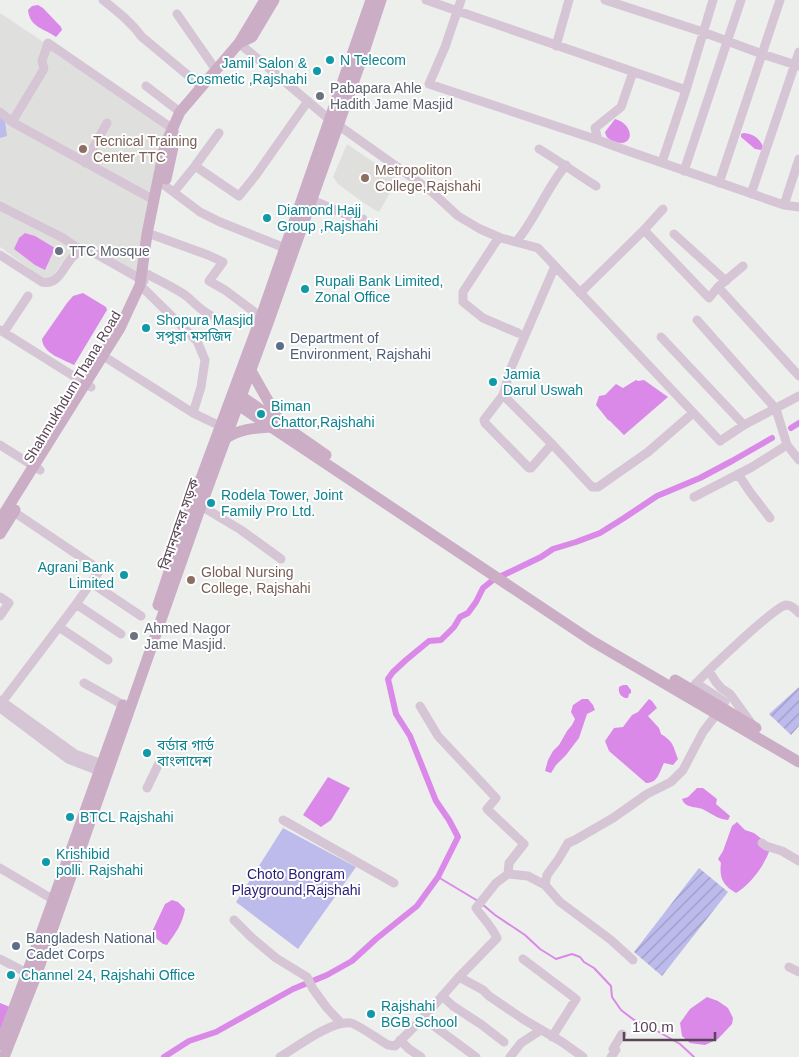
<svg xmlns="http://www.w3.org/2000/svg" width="799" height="1057" font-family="Arial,'Noto Sans Bengali',sans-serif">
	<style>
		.education { fill: #dfe0dd }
		.park { fill: #bdbbec }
		.garden { fill: url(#garden-furrows) }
		.water { fill: #da89e8 }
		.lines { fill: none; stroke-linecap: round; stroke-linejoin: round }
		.stream { stroke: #da89e8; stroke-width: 2 }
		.canal { stroke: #da89e8; stroke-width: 6 }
		.minor { stroke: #d6c6d5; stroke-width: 9 }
		.major { stroke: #cbadc6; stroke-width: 11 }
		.culture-dot { fill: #0f9aa8; stroke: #fff; stroke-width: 2 }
		.worship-dot { fill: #6b7280; stroke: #fff; stroke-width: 2 }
		.education-dot { fill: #8d6e63; stroke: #fff; stroke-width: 2 }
		.service-dot { fill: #5c6f8a; stroke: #fff; stroke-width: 2 }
		.labels { text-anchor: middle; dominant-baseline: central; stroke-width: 4; stroke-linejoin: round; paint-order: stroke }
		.culture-label { font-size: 14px; fill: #0d838f; stroke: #fff; text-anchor: start }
		.worship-label { font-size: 14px; fill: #5b616d; stroke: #fff; text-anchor: start }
		.education-label { font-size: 14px; fill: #785e54; stroke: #fff; text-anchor: start }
		.service-label { font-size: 14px; fill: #4e5e75; stroke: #fff; text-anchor: start }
		.street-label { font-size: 14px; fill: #594556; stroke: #fff }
		.park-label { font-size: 14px; fill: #271a77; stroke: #fff }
	</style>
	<defs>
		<pattern id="garden-furrows" width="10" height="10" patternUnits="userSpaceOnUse" patternTransform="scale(1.25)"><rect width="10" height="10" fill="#bdbbec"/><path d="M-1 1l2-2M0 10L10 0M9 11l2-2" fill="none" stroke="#9d9ac2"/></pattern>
	</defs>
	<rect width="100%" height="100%" fill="#edefec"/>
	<path class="education" d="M0,13L171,127L138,276L95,253L73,250L66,257L53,276L49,279L41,277L0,247Z
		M347,144L398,179L379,212L375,210L364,203L338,184L333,177Z"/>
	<path class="park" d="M0,116L5,121L7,136L0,138Z
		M283,828L356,867L298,949L236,902Z"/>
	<path class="garden" d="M799,687V726L791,735L769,714Z
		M699,868L728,892L662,976L634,952Z"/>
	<path class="water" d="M38,5L43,8L61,27L62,30L56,37C44,28 30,28 28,10L32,6Z
		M615,119C636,125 634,150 613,141C608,139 606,137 605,132Z
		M744,133C753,134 760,138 763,147L761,150L755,149L741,137V134Z
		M25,233L35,236L55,248L45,270L35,265L14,249L19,238Z
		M83,293L106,307L107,310L74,365C63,359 43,354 42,339L67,303L73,296Z
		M636,380L638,381L644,380L668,397L624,435L610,421L608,420L596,405L599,396L605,395L616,384L623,388Z
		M623,685H627L631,690V693L629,694L628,698C621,698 618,693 619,687Z
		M582,699H588L593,705L595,710L587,714L579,738L566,755L556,765L551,773L545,771L548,760L553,751L559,745L567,731L572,725L575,719L571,712L573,705Z
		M649,699L652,701L657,708L648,716L659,728L661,734C674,742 673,746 678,759L673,765L664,763C659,773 658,783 646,783L609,751L605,741L614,728L623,727L632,715L638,712Z
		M328,777L350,788L331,820L321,827L303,815Z
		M697,788H703L717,799L716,804L730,816L728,820C718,819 714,815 706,811C698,805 686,810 682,799L688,797Z
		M737,822L745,830L754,833L763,840L770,849C765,865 750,885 736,893C723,885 719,878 721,863L718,859L723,851L732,826Z
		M172,900L178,902L185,909C183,923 175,934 167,945L163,944L151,934L165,904Z
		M707,997L718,1001L728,1008L733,1018L732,1024L718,1039L705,1045L690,1043L682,1036L680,1023L690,1009Z
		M0,1003L10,1007L0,1030Z"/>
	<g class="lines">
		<path class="stream" d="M438,877L478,901
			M482,904L495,915L525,935L540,949L556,959L572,954L580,957L584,962L594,968L611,986L612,997L621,1010L634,1020L652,1028L680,1044L694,1057"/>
		<path class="canal" d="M791,428L799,423
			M164,1057L189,1041L216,1032L293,989L327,975L352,961L376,939L417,906L438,877L458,837L449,820L436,801L410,736L396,714L388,679L393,672L406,660L429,641L441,640L454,627L460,617L468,613L476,602L483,588L493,580L541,557L553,549L576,542L600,533L624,518L657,496L700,478L732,461L772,438"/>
		<path class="minor" d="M103,0C118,12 131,22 142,37L202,87
			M426,0L686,90L713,0
			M461,0L445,47L429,84L598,140L625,150L784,205L799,159
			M605,0L703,32L762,54L799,66
			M177,14L216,70
			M239,43L330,120
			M556,46L569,0
			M146,86L180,112
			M0,112L12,122L154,200
			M12,122L44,69L42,61L48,43L173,129
			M338,125L431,191L458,216L480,229L501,238L538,248L720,441L744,425L799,396
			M598,140L595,128L621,107L633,72
			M539,149C559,161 577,174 596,186
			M662,162L686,90
			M85,163L107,123
			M195,166L239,196L256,175L308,101
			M684,171L741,0
			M719,183L780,0
			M164,185L200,212L220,222L285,248
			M174,192L195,166L219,133
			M751,194L799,52
			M312,200L356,219H363
			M784,205L799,207
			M0,206L63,238L82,251
			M644,230L709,298L718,287L743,266
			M674,234L726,281
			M153,235L208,255L223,262L209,281L225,290L261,317
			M499,237L463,292V302L483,318L518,333
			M516,242C536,218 546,189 566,165
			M0,255L42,282C63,287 64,256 82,251C85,250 88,251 91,251L144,281
			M147,274C160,281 173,287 185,295C194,302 200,310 210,315
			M140,285L197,341L205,360L201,387L193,413L220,426
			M718,287L799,376
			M580,293L644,230L663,209
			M697,320L776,409L787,445L799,460
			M0,330L91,387
			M4,332L28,296
			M661,337L744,425
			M108,359L193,413
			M503,395L511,368L555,266
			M552,444L531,468H529L485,423L484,420L503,395L552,444L592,487H598L648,452L693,413
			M0,445L40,470
			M738,474L750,492L770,518
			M694,497L752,467L787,445
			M201,506L241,530L281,559
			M90,582L141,616
			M0,597L9,603L0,616
			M76,604L121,634
			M59,627L108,660
			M709,671L716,682L721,688L730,694L751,723
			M84,683L123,705
			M693,687C703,675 774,607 786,605C792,605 795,609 799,613
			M0,700L75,754L102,764
			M2,702L74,607L100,570L14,512
			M420,706L438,736L496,798L487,809L524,844L509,863L508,874
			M0,708L68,759L99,771
			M147,788L161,759
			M283,820L394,883
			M762,843L766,846L782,851L799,861
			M0,868L54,900
			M545,885L560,902L611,940L633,960
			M234,920L251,937L276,958L307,977L313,989L327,1008L341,1023
			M0,959L27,973
			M523,959L576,999L552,1037
			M789,967L799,972
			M459,977L483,990L489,996L523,1019L562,1042L583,1057
			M442,996L453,1006L482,1025L504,1042
			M423,1018L476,1057
			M400,1040L409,1049L421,1057
			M280,1057C297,1047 332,1020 351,1023C359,1025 379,1040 388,1045L395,1046L423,1018L459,977L497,938C492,927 483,918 476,908L496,883L508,874L528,876L545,885L547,875L558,860L568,843L575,840L613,818L647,794L671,782L683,770L703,732L722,707L725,702L696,683
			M510,1057L521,1043L541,1030
			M611,1057L616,1050L613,1049L622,1034"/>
		<path class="major" d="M239,43L252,37L274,0
			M166,179L173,147V131
			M250,369L280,422
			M241,396L326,455
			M238,405L592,641L799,762
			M225,439C239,429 254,428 270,427
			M0,520L120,328L140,285L147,234L165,145L180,112L239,43L265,0
			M0,534L15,510
			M158,605L193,500L261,317L371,0
			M675,680L756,728
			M0,1045L27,973L123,705
			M4,1057L36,976L201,506L268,323L361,61L381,0"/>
	</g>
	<g class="culture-dot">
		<circle cx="330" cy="60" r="5"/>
		<circle cx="317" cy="71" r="5"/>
		<circle cx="267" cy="218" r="5"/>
		<circle cx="305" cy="289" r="5"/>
		<circle cx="146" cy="328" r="5"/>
		<circle cx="493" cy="382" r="5"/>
		<circle cx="261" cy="414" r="5"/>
		<circle cx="211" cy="503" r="5"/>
		<circle cx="124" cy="575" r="5"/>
		<circle cx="147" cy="753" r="5"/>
		<circle cx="70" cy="817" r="5"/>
		<circle cx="46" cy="862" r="5"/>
		<circle cx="11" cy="975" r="5"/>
		<circle cx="371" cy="1014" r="5"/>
	</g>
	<g class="worship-dot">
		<circle cx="320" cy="96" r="5"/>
		<circle cx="59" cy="251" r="5"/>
		<circle cx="134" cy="636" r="5"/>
	</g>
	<g class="education-dot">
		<circle cx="83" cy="149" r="5"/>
		<circle cx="365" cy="178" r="5"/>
		<circle cx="191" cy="580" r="5"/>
	</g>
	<g class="service-dot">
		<circle cx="280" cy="346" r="5"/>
		<circle cx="16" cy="946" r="5"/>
	</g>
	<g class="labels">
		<g class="culture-label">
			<text x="340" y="60">N Telecom</text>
			<text x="307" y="63" text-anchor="end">Jamil Salon &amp;<tspan x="307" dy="16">Cosmetic ,Rajshahi</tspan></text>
			<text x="277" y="210">Diamond Hajj<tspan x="277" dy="16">Group ,Rajshahi</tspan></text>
			<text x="315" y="281">Rupali Bank Limited,<tspan x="315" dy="16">Zonal Office</tspan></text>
			<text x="156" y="320">Shopura Masjid<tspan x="156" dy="16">সপুরা মসজিদ</tspan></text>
			<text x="503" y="374">Jamia<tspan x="503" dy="16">Darul Uswah</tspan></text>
			<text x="271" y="406">Biman<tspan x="271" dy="16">Chattor,Rajshahi</tspan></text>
			<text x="221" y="495">Rodela Tower, Joint<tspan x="221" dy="16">Family Pro Ltd.</tspan></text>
			<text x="114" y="567" text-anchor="end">Agrani Bank<tspan x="114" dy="16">Limited</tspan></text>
			<text x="157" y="745">বর্ডার গার্ড<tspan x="157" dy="16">বাংলাদেশ</tspan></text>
			<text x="80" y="817">BTCL Rajshahi</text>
			<text x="56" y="854">Krishibid<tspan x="56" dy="16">polli. Rajshahi</tspan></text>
			<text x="21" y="975">Channel 24, Rajshahi Office</text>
			<text x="381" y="1006">Rajshahi<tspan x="381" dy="16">BGB School</tspan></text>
		</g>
		<g class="worship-label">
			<text x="330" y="88">Pabapara Ahle<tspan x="330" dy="16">Hadith Jame Masjid</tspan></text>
			<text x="69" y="251">TTC Mosque</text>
			<text x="144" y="628">Ahmed Nagor<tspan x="144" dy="16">Jame Masjid.</tspan></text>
		</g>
		<g class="education-label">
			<text x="93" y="141">Tecnical Training<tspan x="93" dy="16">Center TTC</tspan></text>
			<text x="375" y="170">Metropoliton<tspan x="375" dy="16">College,Rajshahi</tspan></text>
			<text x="201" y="572">Global Nursing<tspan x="201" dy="16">College, Rajshahi</tspan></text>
		</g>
		<g class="service-label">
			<text x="290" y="338">Department of<tspan x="290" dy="16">Environment, Rajshahi</tspan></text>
			<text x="26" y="938">Bangladesh National<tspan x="26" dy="16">Cadet Corps</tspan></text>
		</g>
		<g class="street-label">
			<text transform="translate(72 387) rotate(-59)">Shahmukhdum Thana Road</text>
			<text transform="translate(179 524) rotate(-71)">বিমানবন্দর সড়ক</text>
		</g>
		<g class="park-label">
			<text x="296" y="874">Choto Bongram<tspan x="296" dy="16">Playground,Rajshahi</tspan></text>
		</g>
	</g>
	<path d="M624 1032v8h91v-8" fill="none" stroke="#594556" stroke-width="2.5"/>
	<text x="632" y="1032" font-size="15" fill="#594556" stroke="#ffffff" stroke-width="4" paint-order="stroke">100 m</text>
</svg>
